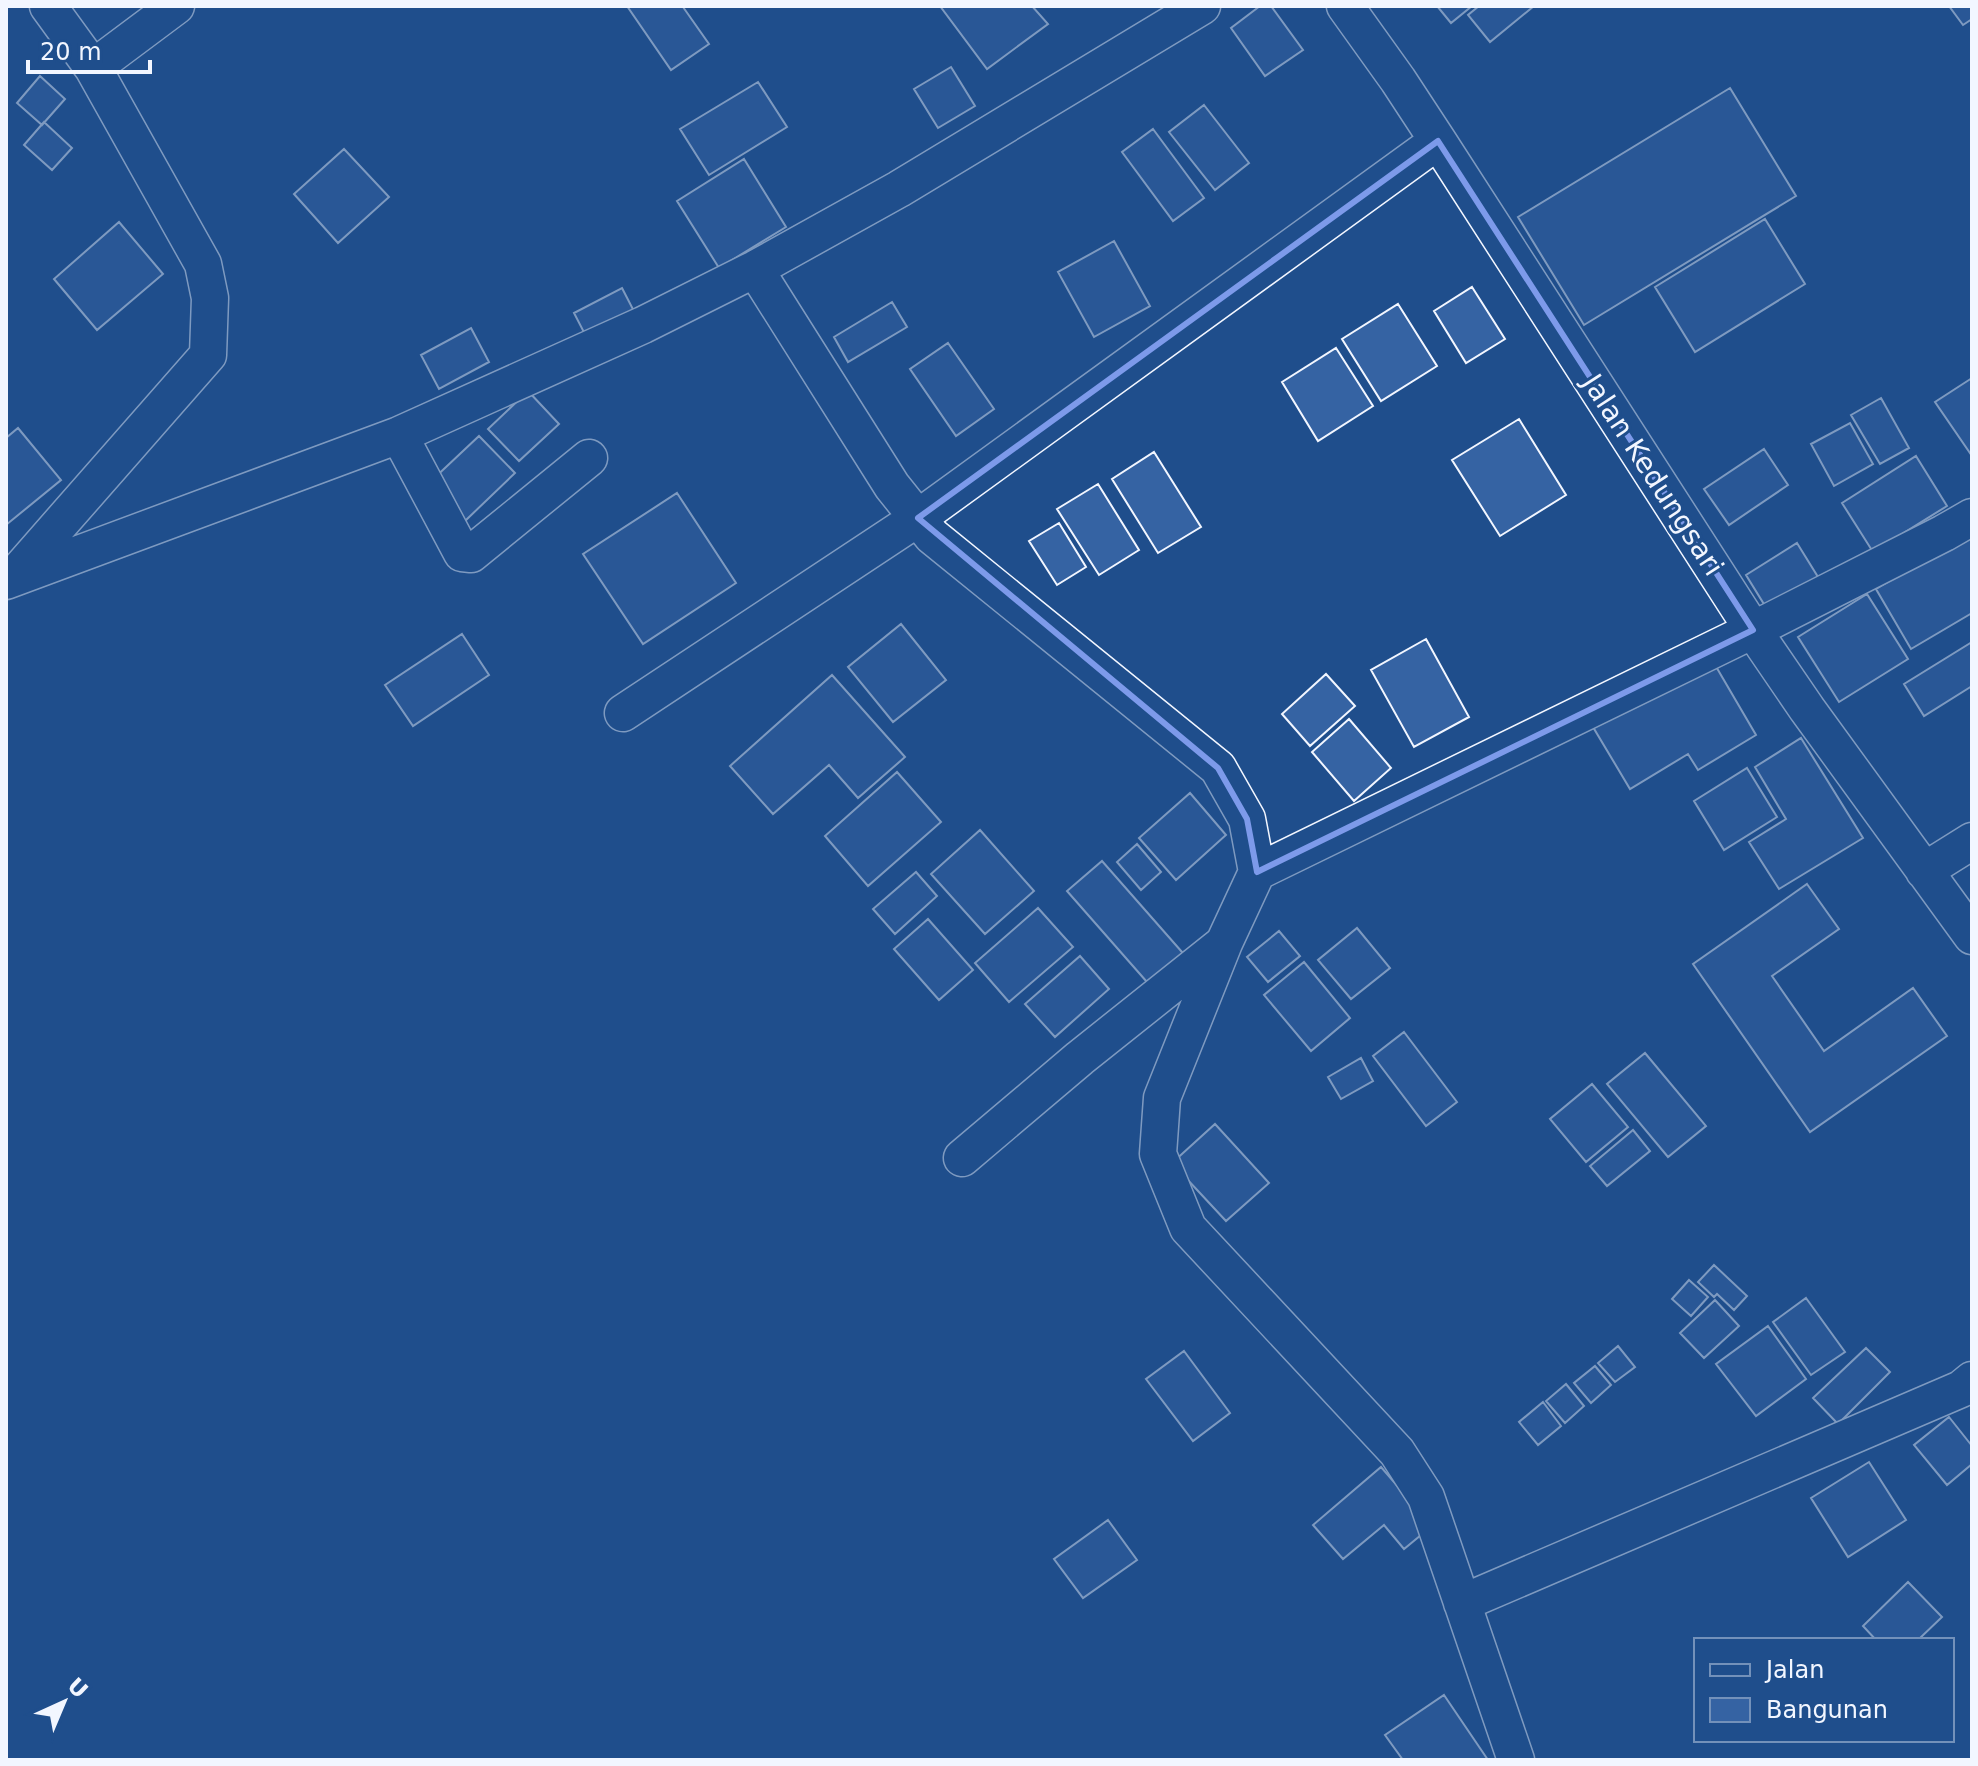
<svg xmlns="http://www.w3.org/2000/svg" width="1978" height="1766" font-family="'DejaVu Sans',sans-serif">
	<style>
		.building { fill: #3563a3; stroke: #f2f6ff; stroke-width: 2 }
		.lines { fill: none; stroke-linecap: round; stroke-linejoin: round }
		.minor-casing { stroke: #f2f6ff; stroke-width: 39 }
		.minor { stroke: #1f4e8c; stroke-width: 36 }
		.marked { fill: none; stroke: #7d9aea; stroke-width: 6; stroke-linejoin: round }
		.labels { text-anchor: middle; dominant-baseline: central; stroke-width: 6; stroke-linejoin: round; paint-order: stroke }
		.street-label { font-size: 28px; fill: #f2f6ff; stroke: #1f4e8c }
	</style>
	<rect width="100%" height="100%" fill="#1f4e8c"/>
	<path class="building" d="M627,6H685L683,7L709,44L671,70Z
		M940,6H1032L1048,24L987,69Z
		M1260,6H1271L1303,50L1265,76L1231,28Z
		M1437,6H1472L1451,23Z
		M1479,6H1534L1490,42L1468,15Z
		M1949,6H1972V19L1963,25Z
		M951,67L975,106L938,128L914,89Z
		M40,76L65,99L42,125L17,103Z
		M758,82L787,127L709,175L680,129Z
		M1730,88L1796,196L1584,325L1518,217Z
		M1204,105L1249,163L1215,190L1169,132Z
		M44,122L72,148L52,170L24,145Z
		M1153,129L1204,198L1173,221L1122,152Z
		M344,149L389,197L338,243L294,194Z
		M744,159L786,227L719,268L677,201Z
		M1765,219L1805,284L1695,352L1655,287Z
		M119,222L163,274L97,330L54,279Z
		M1114,241L1150,306L1094,337L1058,272Z
		M1472,287L1505,339L1466,363L1434,311Z
		M622,288L638,319L590,344L574,313Z
		M892,302L907,327L848,362L834,337Z
		M1398,304L1437,366L1381,401L1342,339Z
		M471,328L489,362L439,389L421,355Z
		M948,343L994,409L956,436L910,369Z
		M1336,348L1373,406L1318,441L1282,382Z
		M1972,378V456L1935,402Z
		M528,391L559,424L519,461L488,429Z
		M1881,398L1909,448L1880,464L1851,415Z
		M1519,419L1566,495L1500,536L1452,460Z
		M1850,423L1873,464L1834,486L1811,444Z
		M18,428L61,480L6,525V438Z
		M479,436L515,473L465,521L429,483Z
		M1764,449L1788,485L1729,525L1704,489Z
		M1154,452L1201,527L1158,553L1112,479Z
		M1916,456L1947,506L1873,552L1842,503Z
		M1098,484L1139,550L1099,575L1057,509Z
		M677,493L736,583L643,644L583,554Z
		M1059,523L1086,567L1057,585L1029,541Z
		M1972,532V613L1911,649L1876,589Z
		M1797,543L1818,577L1767,609L1746,575Z
		M1867,594L1908,659L1839,702L1798,637Z
		M901,624L946,680L893,722L848,667Z
		M462,634L489,675L413,726L385,685Z
		M1426,639L1469,717L1414,747L1371,670Z
		M1972,642V686L1924,716L1904,684Z
		M1711,658L1756,735L1698,770L1688,754L1630,789L1593,727Z
		M1326,674L1355,706L1310,746L1282,714Z
		M832,675L905,757L858,798L829,765L773,814L730,766Z
		M1349,719L1391,768L1354,801L1312,752Z
		M1801,738L1863,838L1779,889L1749,842L1786,819L1755,767Z
		M1747,768L1777,817L1724,850L1694,801Z
		M897,772L941,822L868,886L825,836Z
		M1190,793L1226,835L1176,880L1139,838Z
		M980,830L1034,891L985,934L931,874Z
		M1137,844L1161,872L1141,890L1117,862Z
		M1102,861L1189,960L1154,990L1067,891Z
		M916,872L937,896L895,934L873,909Z
		M1807,884L1839,929L1772,976L1824,1051L1913,988L1947,1036L1810,1132L1693,964Z
		M1038,908L1073,947L1009,1002L975,963Z
		M928,919L973,970L939,1000L894,949Z
		M1357,928L1390,968L1351,999L1318,960Z
		M1279,931L1300,956L1268,982L1247,957Z
		M1080,956L1109,989L1055,1037L1025,1004Z
		M1304,962L1350,1018L1311,1051L1264,995Z
		M1404,1032L1457,1102L1426,1126L1373,1056Z
		M1645,1053L1706,1126L1668,1157L1607,1084Z
		M1361,1058L1373,1081L1341,1099L1328,1077Z
		M1592,1084L1628,1127L1586,1162L1550,1119Z
		M1215,1124L1269,1183L1226,1221L1172,1163Z
		M1633,1130L1650,1151L1607,1186L1590,1166Z
		M1714,1265L1747,1296L1734,1310L1717,1294L1714,1297L1698,1282Z
		M1689,1280L1708,1297L1691,1316L1672,1299Z
		M1806,1298L1845,1352L1811,1375L1773,1322Z
		M1715,1300L1739,1326L1704,1358L1680,1333Z
		M1768,1326L1806,1379L1756,1416L1716,1364Z
		M1618,1346L1635,1367L1615,1382L1598,1363Z
		M1866,1348L1890,1372L1838,1424L1813,1398Z
		M1184,1351L1230,1413L1193,1441L1146,1379Z
		M1595,1366L1611,1385L1591,1403L1574,1383Z
		M1566,1384L1584,1406L1565,1423L1546,1401Z
		M1543,1402L1561,1426L1538,1445L1519,1422Z
		M1949,1417L1972,1446V1464L1947,1485L1914,1445Z
		M1869,1462L1906,1520L1848,1557L1811,1498Z
		M1381,1467L1432,1526L1404,1549L1384,1525L1343,1559L1313,1525Z
		M1108,1520L1137,1560L1083,1598L1054,1559Z
		M1908,1582L1942,1617L1918,1640H1876L1863,1626Z
		M1444,1695L1488,1760H1403L1385,1735Z"/>
	<g class="lines">
		<g class="minor-casing">
			<path id="minor" d="M1345,6L1398,80L1438,141L1753,630L1807,709L1972,936
				M93,68L176,6
				M755,269L892,486L932,536L1218,768L1247,819L1257,872L1224,943L1162,1098L1158,1154L1188,1228L1397,1452L1426,1497L1516,1760
				M399,435L462,553L471,554L589,458
				M15,575L208,355L210,298L203,264L93,68L48,6
				M6,581L399,435L643,325L755,269L899,189L1202,6
				M623,713L918,518L1438,141
				M1924,871L1972,841
				M1257,872L1753,630L1944,533L1972,517
				M962,1158L1080,1058L1223,944
				M1462,1603L1961,1389L1972,1380"/>
		</g>
		<use href="#minor" class="minor"/>
	</g>
	<path d="M0 0H1978V1766H0ZM1438,141L1753,630L1257,872L1247,819L1218,768L918,518Z" fill="#1f4e8c" fill-opacity=".55" fill-rule="evenodd"/>
	<path class="marked" d="M1438,141L1753,630L1257,872L1247,819L1218,768L918,518Z"/>
	<g class="labels">
		<g class="street-label">
			<text transform="translate(1653 475) rotate(57)">Jalan Kedungsari</text>
		</g>
	</g>
	<rect width="1978" height="1766" fill="none" stroke="#f2f6ff" stroke-width="16"/>
	<rect x="1694" y="1638" width="260" height="104" fill="#1f4e8c" stroke="#7391ba" stroke-width="2"/>
	<rect x="1710" y="1664" width="40" height="12" fill="#1f4e8c" stroke="#7391ba" stroke-width="2"/>
	<text x="1766" y="1678" font-size="24" fill="#f2f6ff">Jalan</text>
	<rect x="1710" y="1698" width="40" height="24" fill="#3563a3" stroke="#7391ba" stroke-width="2"/>
	<text x="1766" y="1718" font-size="24" fill="#f2f6ff">Bangunan</text>
	<g transform="translate(64 1702) rotate(44)" stroke="#1f4e8c" stroke-width="6" paint-order="stroke">
	<path d="M0-6L14 30L0 20L-14 30Z" fill="#f2f6ff"/>
	<text y="-12" font-size="22" font-weight="bold" text-anchor="middle" fill="#f2f6ff">U</text>
	</g>
	<path d="M28 60v12h122v-12" fill="none" stroke="#f2f6ff" stroke-width="4"/>
	<text x="40" y="60" font-size="24" fill="#f2f6ff" stroke="#1f4e8c" stroke-width="6" paint-order="stroke">20 m</text>
</svg>
